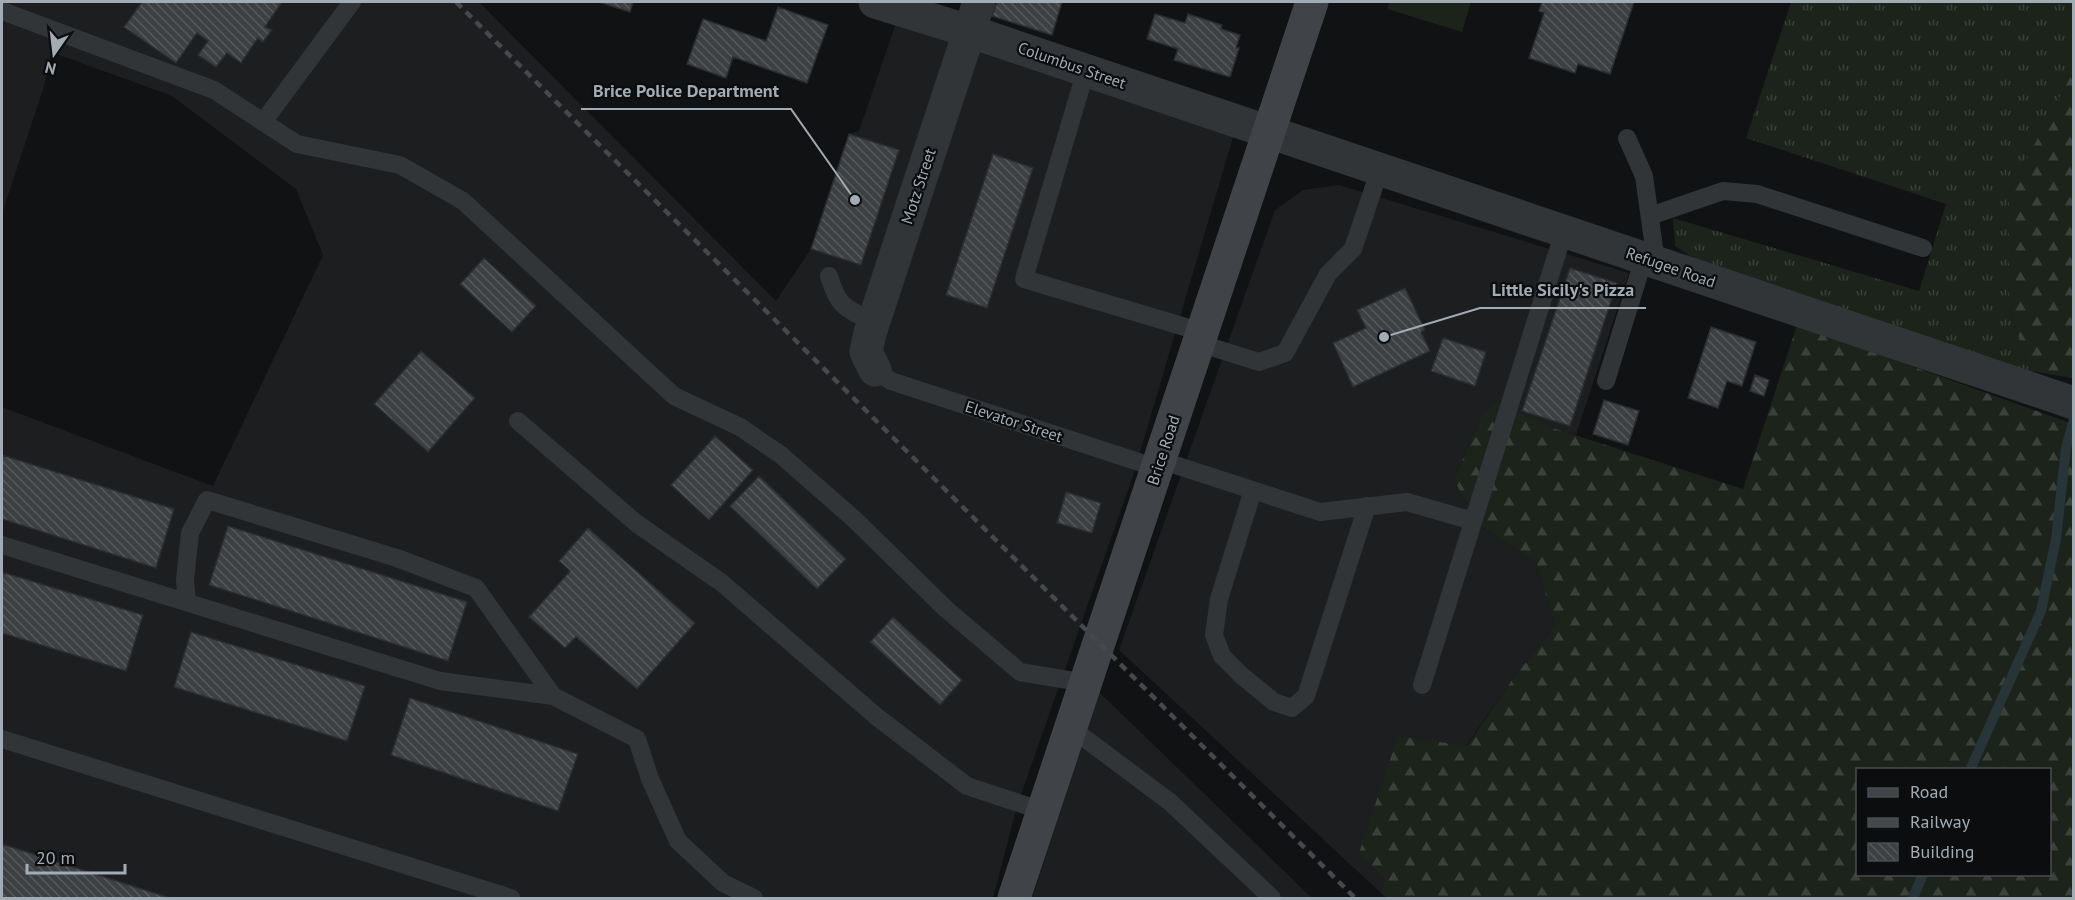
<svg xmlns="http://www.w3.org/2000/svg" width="2075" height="900" font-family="'PT Sans',sans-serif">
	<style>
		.built { fill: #1d1e20 }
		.grass { fill: url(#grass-tufts) }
		.forest { fill: url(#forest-firs); fill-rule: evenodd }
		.park { fill: #1c231b }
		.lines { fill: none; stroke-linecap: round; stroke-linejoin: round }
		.stream { stroke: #273438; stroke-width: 10 }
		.building { fill: url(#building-back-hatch); stroke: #2b2c2f; stroke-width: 1.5 }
		.service { stroke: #323538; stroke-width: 18 }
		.minor { stroke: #323538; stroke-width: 33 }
		.tertiary { stroke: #323538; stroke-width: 33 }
		.secondary { stroke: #404448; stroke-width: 33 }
		.rail { stroke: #45494e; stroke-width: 4.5; stroke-dasharray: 8 6; stroke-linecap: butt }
		.labels { text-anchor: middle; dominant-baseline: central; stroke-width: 4.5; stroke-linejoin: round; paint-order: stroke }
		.street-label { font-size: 16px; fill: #a1acb5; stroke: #0c0d0e }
		.leader { fill: none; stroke: #a1acb5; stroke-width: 2 }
		.callout-dot { fill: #a1acb5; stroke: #0c0d0e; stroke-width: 2 }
		.callout-label { font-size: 18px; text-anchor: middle; font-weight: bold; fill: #a1acb5; stroke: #0c0d0e; stroke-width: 4.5; stroke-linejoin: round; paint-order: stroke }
	</style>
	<defs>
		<pattern id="grass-tufts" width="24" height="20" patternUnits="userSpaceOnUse" patternTransform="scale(1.5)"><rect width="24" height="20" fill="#1c231b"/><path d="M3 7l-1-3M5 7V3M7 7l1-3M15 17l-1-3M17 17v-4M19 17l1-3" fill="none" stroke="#3a403a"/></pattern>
		<pattern id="forest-firs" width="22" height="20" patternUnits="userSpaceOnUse" patternTransform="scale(1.5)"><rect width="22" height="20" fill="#1c231b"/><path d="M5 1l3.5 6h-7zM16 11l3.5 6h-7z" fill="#3a403a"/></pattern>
		<pattern id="building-back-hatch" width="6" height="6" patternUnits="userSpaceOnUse" patternTransform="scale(1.5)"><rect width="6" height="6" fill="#3d4043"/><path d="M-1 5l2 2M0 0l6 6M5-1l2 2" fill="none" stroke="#56595c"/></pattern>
	</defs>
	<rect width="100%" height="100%" fill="#111213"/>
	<path class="built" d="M2,2H479L776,301L811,249L849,134L859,131L896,23H883L892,2L1242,107L1133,476L1018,803L993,898H2V407L213,486L323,255L296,189L172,96L51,52L44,86L2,214Z
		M1339,185L1629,273L1576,435L1550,427L1480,418L1454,480L1479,525L1536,563L1555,625L1512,680L1466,746L1386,878L1381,893L1119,650L1275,210L1303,190Z
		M1099,692L1312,898H1032Z"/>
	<path class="grass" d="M1791,2H2073V72L2009,192V308L2031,371L1707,267L1675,246L1673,218L1919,291L1946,204L1746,138Z"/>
	<path class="forest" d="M2073,72V378L2031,371L2009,308V192Z
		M1797,325L2073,424V898H1387L1381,893L1385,878L1359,853L1398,736L1467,746L1512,680L1555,625L1536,563L1479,525L1454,480L1480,418L1497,402L1550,427L1743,489ZM1858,770H2050V874H1858Z"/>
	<path class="park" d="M1390,2H1471L1462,32L1387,9Z"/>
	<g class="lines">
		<path class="stream" d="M1970,770L2041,611L2056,539L2066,448L2074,419
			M1913,898L1923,874"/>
	</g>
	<path class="building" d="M142,2H282L265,27L272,30L263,42L258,38L241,63L227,53L216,67L198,55L208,41L197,33L176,63L124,27Z
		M599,2H633L630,12Z
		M997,2H1062L1052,35L992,16Z
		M1542,2H1634L1610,74L1578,64L1575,73L1529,58L1544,13L1539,11Z
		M778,7L828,25L807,83L733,57L726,78L687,64L703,19L766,41Z
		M1155,14L1185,23L1188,14L1222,25L1221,29L1240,35L1236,48H1239L1230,77L1174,60L1178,49L1147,39Z
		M849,134L899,150L861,265L811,249Z
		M993,154L1033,168L987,308L946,295Z
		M484,258L536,306L512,332L460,284Z
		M1570,268L1617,283L1570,426L1522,411Z
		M1405,288L1425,330L1421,332L1430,351L1353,387L1333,343L1366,328L1357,310Z
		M1711,327L1756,342L1742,386L1727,381L1718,408L1688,398Z
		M1443,338L1486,352L1475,386L1431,371Z
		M421,351L475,398L428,452L374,404Z
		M1755,375L1769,380L1764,396L1750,391Z
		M1604,400L1639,411L1628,445L1593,434Z
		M715,436L753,470L709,520L671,485Z
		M2,455L174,509L156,568L2,519Z
		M759,476L846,559L817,589L730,506Z
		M1066,492L1101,503L1092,533L1057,523Z
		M228,526L467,602L448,661L209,585Z
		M588,528L695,623L637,689L576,637L565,648L529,617L570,571L559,561Z
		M2,572L143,615L126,671L2,633Z
		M893,617L962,680L940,705L870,642Z
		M191,632L365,686L347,741L174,687Z
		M410,698L578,754L558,811L391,755Z
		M2,844L170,898H2Z"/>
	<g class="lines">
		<path class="service" d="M2,11L214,90L297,144L400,165L463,201L674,396L740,427L781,455L854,519L946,609L1020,672L1086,683
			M1086,70L1024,279L1202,332
			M263,122L352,2
			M1627,138L1644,176L1656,262
			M1650,216L1723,191L1757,194L1923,248
			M829,276C838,307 845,308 873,322
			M1198,343L1259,362L1285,353L1328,274L1353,249L1380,169
			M875,370L891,381L1157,468
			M1606,381L1644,258
			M518,421L636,523L722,583L877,717L967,786L1043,811
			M1160,460L1320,512L1407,502L1473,521
			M1253,490L1219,599L1214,635L1222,656L1241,675L1274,702L1292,708L1306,696L1367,506
			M2,545L440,681L553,696L637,739L650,779L678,841L723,883L754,898
			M187,602L185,580L190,533L207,500L397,558L476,588L553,696
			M1422,685L1564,231
			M1071,728L1170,802L1272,898
			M2,739L511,898"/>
		<path class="minor" d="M875,2L969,31L1269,132
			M875,370L866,352L870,333L979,2"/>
		<path class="tertiary" d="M1269,132L2074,403"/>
		<path class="secondary" d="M1014,898L1312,2"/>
		<path class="rail" d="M456,2L1355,898"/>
	</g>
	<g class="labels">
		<g class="street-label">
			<text transform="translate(1072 65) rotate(19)">Columbus Street</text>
			<text transform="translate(918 186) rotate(-72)">Motz Street</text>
			<text transform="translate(1671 267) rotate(19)">Refugee Road</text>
			<text transform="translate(1014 421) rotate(18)">Elevator Street</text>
			<text transform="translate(1163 450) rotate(-72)">Brice Road</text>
		</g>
	</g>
	<path class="leader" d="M855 200L791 109H581M1384 337L1480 308H1646"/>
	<g class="callout-dot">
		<circle cx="855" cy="200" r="6"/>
		<circle cx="1384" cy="337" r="6"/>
	</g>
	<g class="callout-label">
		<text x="686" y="97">Brice Police Department</text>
		<text x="1563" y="296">Little Sicily's Pizza</text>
	</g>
	<rect width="2075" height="900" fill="none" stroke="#a1acb5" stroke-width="6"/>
	<rect x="1856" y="768" width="195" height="108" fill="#0c0d0e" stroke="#484d51" stroke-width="1.5"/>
	<rect x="1868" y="788" width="30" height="9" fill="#404448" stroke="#484d51" stroke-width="1.5"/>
	<text x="1910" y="798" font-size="18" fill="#a1acb5">Road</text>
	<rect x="1868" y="818" width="30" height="9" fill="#45494e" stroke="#484d51" stroke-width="1.5"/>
	<text x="1910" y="828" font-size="18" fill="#a1acb5">Railway</text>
	<rect x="1868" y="843" width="30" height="18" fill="url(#building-back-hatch)" stroke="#484d51" stroke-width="1.5"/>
	<text x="1910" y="858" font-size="18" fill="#a1acb5">Building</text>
	<g transform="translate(54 54) rotate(194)" stroke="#0c0d0e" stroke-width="4.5" paint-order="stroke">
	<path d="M0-4.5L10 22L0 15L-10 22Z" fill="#a1acb5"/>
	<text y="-9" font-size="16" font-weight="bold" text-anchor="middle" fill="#a1acb5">N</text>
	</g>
	<path d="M27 864v9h98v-9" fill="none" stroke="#a1acb5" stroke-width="3"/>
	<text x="36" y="864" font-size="18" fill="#a1acb5" stroke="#0c0d0e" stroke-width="4.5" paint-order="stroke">20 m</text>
</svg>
